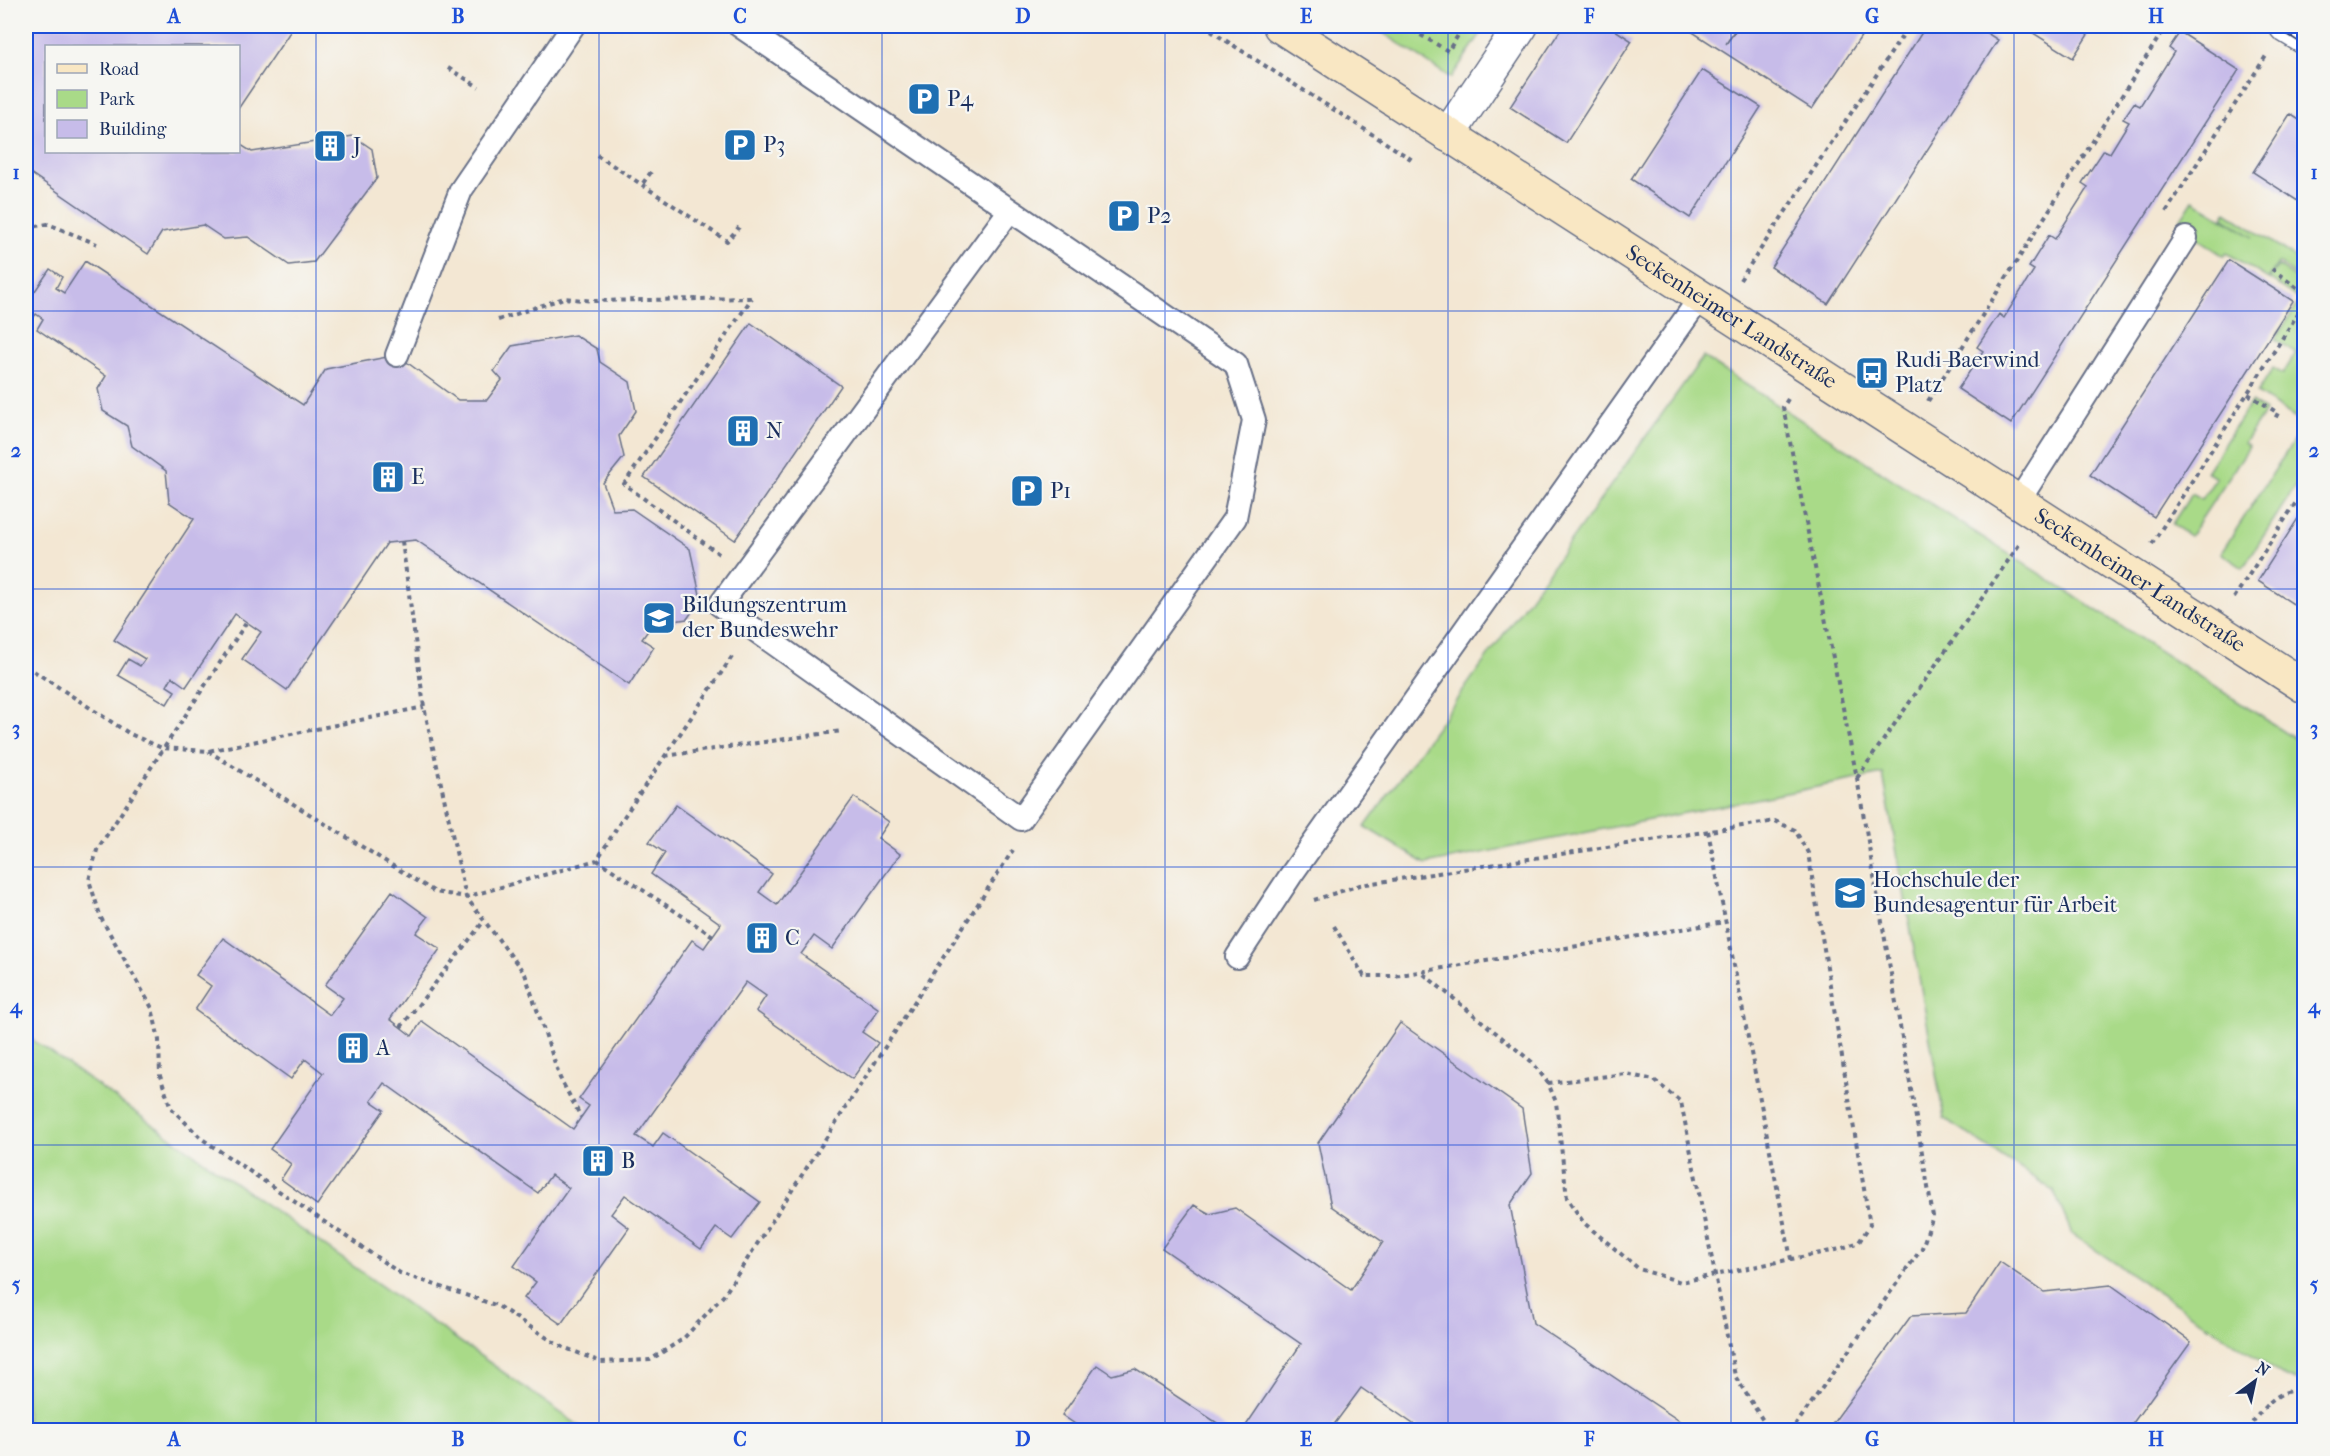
<svg xmlns="http://www.w3.org/2000/svg" width="2330" height="1456" font-family="'IM FELL French Canon',serif">
	<style>
		.green { fill: #a9da88; stroke: #628473; stroke-width: 1.5 }
		.building { fill: #c7bce9 }
		.lines { fill: none; stroke-linecap: round; stroke-linejoin: round }
		.service-casing { stroke: #676f87; stroke-width: 26 }
		.minor-casing { stroke: #676f87; stroke-width: 36 }
		.secondary-casing { stroke: #676f87; stroke-width: 36 }
		.path { stroke: #676f87; stroke-width: 4; stroke-dasharray: 4.5 4.5; stroke-linecap: butt }
		.service { stroke: #fff; stroke-width: 22 }
		.minor { stroke: #fff; stroke-width: 33 }
		.secondary { stroke: #f9e7c3; stroke-width: 33 }
		.tram { stroke: #1b2f5e; stroke-width: 1.5 }
		.grid { fill: none; stroke: #1d4ed8; stroke-width: 1.5; stroke-opacity: 0.55 }
		.labels { text-anchor: middle; dominant-baseline: central; stroke-width: 4.5; stroke-linejoin: round; paint-order: stroke }
		.poi-label { font-size: 22px; fill: #1b2f5e; stroke: #f6f6f2; text-anchor: start }
		.street-label { font-size: 22px; fill: #1b2f5e; stroke: #f6f6f2 }
		.neatline { fill: none; stroke: #1d4ed8; stroke-width: 2 }
		.grid-label { font-size: 20px; text-anchor: middle; font-weight: bold; fill: #1d4ed8 }
	</style>
	<rect width="100%" height="100%" fill="#f6f6f2"/>
	<filter id="ink" filterUnits="userSpaceOnUse"><feTurbulence type="fractalNoise" baseFrequency=".0167" numOctaves="2"/><feDisplacementMap in="SourceGraphic" scale="12" xChannelSelector="R" yChannelSelector="G"/><feConvolveMatrix kernelMatrix="1 2 1 2 8 2 1 2 1" color-interpolation-filters="sRGB"/></filter>
	<filter id="wash" filterUnits="userSpaceOnUse"><feTurbulence type="fractalNoise" baseFrequency=".008" numOctaves="4" result="noise"/><feDisplacementMap in="SourceGraphic" scale="24" xChannelSelector="R" yChannelSelector="G"/><feGaussianBlur stdDeviation="1.35" result="paint"/><feColorMatrix in="noise" values="0 0 0 0 0 0 0 0 0 0 0 0 0 0 0 0 0 1.4 0 .05"/><feComposite in="paint" operator="in"/></filter>
	<g filter="url(#wash)">
		<rect width="100%" height="100%" fill="#f3e7d3"/>
		<path class="green" d="M1373,26H1486L1451,78Z
			M2193,200L2253,237L2223,217L2226,212L2304,263V281L2278,263L2268,279L2227,253L2224,256L2177,225Z
			M2278,266L2304,284V418L2302,422L2257,393L2273,368L2283,374L2296,353L2275,339L2300,300L2269,279Z
			M1703,357L2304,744V1381L2286,1378L2072,1234L2054,1191L1944,1118L1883,774L1426,864L1365,827Z
			M2251,402L2265,411L2244,443L2249,447L2190,536L2172,524L2192,493L2202,499L2216,478L2206,472Z
			M2304,425V473L2243,568L2221,553Z
			M26,1035L585,1430H26Z"/>
		<g id="blocks">
			<path class="building" d="M26,26H294L238,109V46H46V152H238V143L252,152L353,136L372,149L377,178L314,262L289,265L248,237L224,239L203,225L162,232L148,254L26,170Z
				M1563,26H1609L1632,41L1566,143L1510,107Z
				M1695,26H1737L1726,44L1739,26H1868L1812,109L1691,31Z
				M1926,26H1976L1998,40L1828,304L1771,267Z
				M2022,26H2085L2091,30L2073,58Z
				M2180,32L2239,70L2011,424L1958,389L1983,351L1977,347L1999,314L2004,318L2034,270L2029,267L2049,235L2055,239L2088,187L2082,183L2104,150L2110,153L2129,122L2123,119L2134,103L2140,106L2174,52L2169,48Z
				M1702,70L1761,107L1690,218L1631,179Z
				M2290,114L2304,123V205L2253,172Z
				M2229,260L2293,301L2154,517L2090,475Z
				M85,261L303,405L326,369L397,355L458,400H487L502,380L494,371L512,346L575,335L597,349L600,362L630,382L636,411L619,436L624,457L603,483L613,510L632,509L690,549L701,599L687,619L667,622L658,616L642,639L654,647L629,685L416,540L387,543L287,690L242,659L261,632L235,614L186,687L172,677L167,686L175,691L167,704L118,675L128,659L140,666L145,659L114,640L194,519L169,502L166,471L132,446L127,426L103,411L98,389L106,376L37,329L43,319L36,314L30,322L26,319V304L50,269L62,277L56,288L64,293Z
				M751,323L841,386L735,540L644,477Z
				M2304,509V611L2258,581Z
				M854,797L889,822L878,838L900,854L832,949L814,936L801,954L879,1009L862,1032L878,1043L852,1079L756,1011L766,996L746,982L636,1136L653,1147L663,1133L760,1202L732,1239L716,1228L701,1249L625,1195L611,1214L629,1228L561,1324L524,1298L536,1282L514,1266L569,1188L551,1175L538,1193L384,1083L371,1101L384,1110L317,1205L281,1179L291,1164L270,1149L323,1073L305,1059L291,1079L195,1010L211,986L196,975L223,938L330,1015L343,998L325,985L392,891L428,917L416,933L440,949L390,1019L412,1036L422,1021L573,1129L589,1106L579,1099L692,940L704,948L721,924L651,874L665,853L649,842L676,805L772,874L759,892L777,905Z
				M1400,1023L1522,1109L1532,1173L1510,1205L1533,1323L1693,1430H1422L1361,1388L1330,1430H1243L1301,1344L1162,1248L1194,1205L1210,1214L1235,1208L1351,1290L1383,1242L1331,1206L1318,1143Z
				M2000,1262L2044,1292L2111,1285L2191,1342L2128,1430H1828L1911,1316L1966,1313Z
				M1097,1365L1112,1375L1135,1369L1228,1430H1084L1062,1415Z"/>
		</g>
	</g>
	<g filter="url(#ink)">
		<use href="#blocks" fill-opacity="0" stroke="#676f87" stroke-width="1.5"/>
		<g class="lines">
			<g class="service-casing">
				<path id="service" d="M740,26L1236,364L1254,420L1235,518L1021,819L720,605L1010,210
					M397,355L461,190L573,26
					M2018,502L2186,238
					M1237,957L1291,875L1700,298"/>
			</g>
			<g class="minor-casing">
				<path id="minor" d="M2286,26L2304,37
					M1448,135L1521,26"/>
			</g>
			<g class="secondary-casing">
				<g id="secondary">
					<path id="s1" d="M1280,26L2304,686"/>
				</g>
			</g>
			<path class="path" d="M1203,26L1414,161
				M1405,26L1448,51L1464,26
				M448,68L479,87
				M597,155L727,241L739,227
				M643,183L651,172
				M2166,212L2266,56
				M26,228L48,224L97,244
				M2272,269L2304,293
				M1740,280L1909,26
				M26,290L32,295
				M498,320L564,298L593,301L752,298
				M2248,394L2278,413L2275,419
				M1788,399L1783,407L1857,778L1933,1216L1922,1248L1792,1430
				M1928,401L2166,26
				M402,541L424,707L466,897L525,974L560,1078L581,1117
				M2152,544L2304,304
				M719,554L624,484L752,298
				M2234,598L2304,490
				M246,623L97,850L89,880L101,918L152,1008L159,1040L160,1076L171,1108L202,1139L400,1273L498,1306L558,1345L601,1362L650,1360L683,1339L724,1295L1013,850
				M26,666L130,734L162,748L208,751L424,707
				M208,751L435,892L466,897L597,860
				M665,756L842,731
				M1857,778L2019,545
				M1708,831L1791,1259
				M1314,900L1360,885L1775,821L1795,830L1808,853L1870,1225L1859,1242L1840,1249L1681,1282L1639,1269L1584,1223L1567,1198L1556,1102L1548,1083L1532,1062L1421,972
				M1334,926L1364,976H1394L1725,922
				M713,936L597,860L621,821L734,654
				M401,1027L484,921
				M1548,1083L1626,1074L1654,1080L1681,1102L1735,1376L1769,1430
				M2247,1430C2262,1409 2276,1388 2304,1390"/>
			<use href="#service" class="service"/>
			<use href="#minor" class="minor"/>
			<use href="#secondary" class="secondary"/>
			<path class="tram" d="M2274,26L2304,45
				M2303,26H2304"/>
		</g>
	</g>
	<path class="grid" d="M316,26V1430M599,26V1430M882,26V1430M1165,26V1430M1448,26V1430M1731,26V1430M2014,26V1430M26,311H2304M26,589H2304M26,867H2304M26,1145H2304"/>
	<defs>
		<g id="parking-square" transform="scale(1.725)"><rect x="-9" y="-9" width="18" height="18" rx="4" fill="#1f6fb2" stroke="#f6f6f2"/><path d="M-3.5-5.5H1a3.5 3.5 0 0 1 0 7H-1V5.5H-3.5ZM-1-3.4V-.6H.8a1.4 1.4 0 0 0 0-2.8Z" fill="#fff"/></g>
		<g id="building-square" transform="scale(1.725)"><rect x="-9" y="-9" width="18" height="18" rx="4" fill="#1f6fb2" stroke="#f6f6f2"/><path d="M-4-6H4V6H1V3H-1V6H-4ZM-2.5-4.3h1.7v1.8h-1.7ZM.8-4.3h1.7v1.8H.8ZM-2.5-1h1.7V.8h-1.7ZM.8-1h1.7V.8H.8Z" fill="#fff"/></g>
		<g id="bus-square" transform="scale(1.725)"><rect x="-9" y="-9" width="18" height="18" rx="4" fill="#1f6fb2" stroke="#f6f6f2"/><path d="M-5-6H5V4H4V6H2V4H-2V6H-4V4H-5ZM-3.5-4V0h7V-4ZM-3.5 1.2v1.5H-2V1.2ZM2 1.2v1.5H3.5V1.2Z" fill="#fff"/></g>
		<g id="university-square" transform="scale(1.725)"><rect x="-9" y="-9" width="18" height="18" rx="4" fill="#1f6fb2" stroke="#f6f6f2"/><path d="M0-5L7-2L0 1L-7-2ZM-4 1L0 2.5L4 1V4Q0 6-4 4Z" fill="#fff"/></g>
	</defs>
	<g fill-rule="evenodd">
		<use href="#parking-square" x="924" y="99"/>
		<use href="#parking-square" x="740" y="145"/>
		<use href="#building-square" x="330" y="146"/>
		<use href="#parking-square" x="1124" y="216"/>
		<use href="#bus-square" x="1872" y="373"/>
		<use href="#building-square" x="743" y="431"/>
		<use href="#building-square" x="388" y="477"/>
		<use href="#parking-square" x="1027" y="491"/>
		<use href="#university-square" x="659" y="618"/>
		<use href="#university-square" x="1850" y="893"/>
		<use href="#building-square" x="762" y="938"/>
		<use href="#building-square" x="353" y="1048"/>
		<use href="#building-square" x="598" y="1161"/>
	</g>
	<g class="labels">
		<g class="poi-label">
			<text x="947" y="99">P4</text>
			<text x="763" y="145">P3</text>
			<text x="353" y="146">J</text>
			<text x="1147" y="216">P2</text>
			<text x="1895" y="360">Rudi-Baerwind<tspan x="1895" dy="25">Platz</tspan></text>
			<text x="766" y="431">N</text>
			<text x="411" y="477">E</text>
			<text x="1050" y="491">P1</text>
			<text x="682" y="605">Bildungszentrum<tspan x="682" dy="25">der Bundeswehr</tspan></text>
			<text x="1873" y="880">Hochschule der<tspan x="1873" dy="25">Bundesagentur für Arbeit</tspan></text>
			<text x="785" y="938">C</text>
			<text x="376" y="1048">A</text>
			<text x="621" y="1161">B</text>
		</g>
		<g class="street-label">
			<text stroke="none"><textPath href="#s1" startOffset="537">Seckenheimer Landstraße</textPath></text>
			<text stroke="none"><textPath href="#s1" startOffset="1023">Seckenheimer Landstraße</textPath></text>
		</g>
	</g>
	<rect width="2330" height="1456" fill="none" stroke="#f6f6f2" stroke-width="66"/>
	<rect x="45" y="45" width="195" height="108" fill="#f6f6f2" stroke="#9ea6b7" stroke-width="1.5"/>
	<rect x="57" y="64" width="30" height="9" fill="#f9e7c3" stroke="#9ea6b7" stroke-width="1.5"/>
	<text x="99" y="75" font-size="18" fill="#1b2f5e">Road</text>
	<rect x="57" y="90" width="30" height="18" fill="#a9da88" stroke="#9ea6b7" stroke-width="1.5"/>
	<text x="99" y="105" font-size="18" fill="#1b2f5e">Park</text>
	<rect x="57" y="120" width="30" height="18" fill="#c7bce9" stroke="#9ea6b7" stroke-width="1.5"/>
	<text x="99" y="135" font-size="18" fill="#1b2f5e">Building</text>
	<g transform="translate(2255 1381) rotate(33)" stroke="#f6f6f2" stroke-width="4.5" paint-order="stroke">
	<path d="M0-4.5L10 22L0 15L-10 22Z" fill="#1b2f5e"/>
	<text y="-9" font-size="16" font-weight="bold" text-anchor="middle" fill="#1b2f5e">N</text>
	</g>
	<rect x="33" y="33" width="2264" height="1390" class="neatline"/>
	<g class="grid-label">
		<text x="174" y="23">A</text>
		<text x="458" y="23">B</text>
		<text x="740" y="23">C</text>
		<text x="1023" y="23">D</text>
		<text x="1306" y="23">E</text>
		<text x="1589" y="23">F</text>
		<text x="1872" y="23">G</text>
		<text x="2156" y="23">H</text>
		<text x="16" y="179">1</text>
		<text x="2314" y="179">1</text>
		<text x="16" y="457">2</text>
		<text x="2314" y="457">2</text>
		<text x="16" y="735">3</text>
		<text x="2314" y="735">3</text>
		<text x="16" y="1013">4</text>
		<text x="2314" y="1013">4</text>
		<text x="16" y="1291">5</text>
		<text x="2314" y="1291">5</text>
		<text x="174" y="1446">A</text>
		<text x="458" y="1446">B</text>
		<text x="740" y="1446">C</text>
		<text x="1023" y="1446">D</text>
		<text x="1306" y="1446">E</text>
		<text x="1589" y="1446">F</text>
		<text x="1872" y="1446">G</text>
		<text x="2156" y="1446">H</text>
	</g>
</svg>
